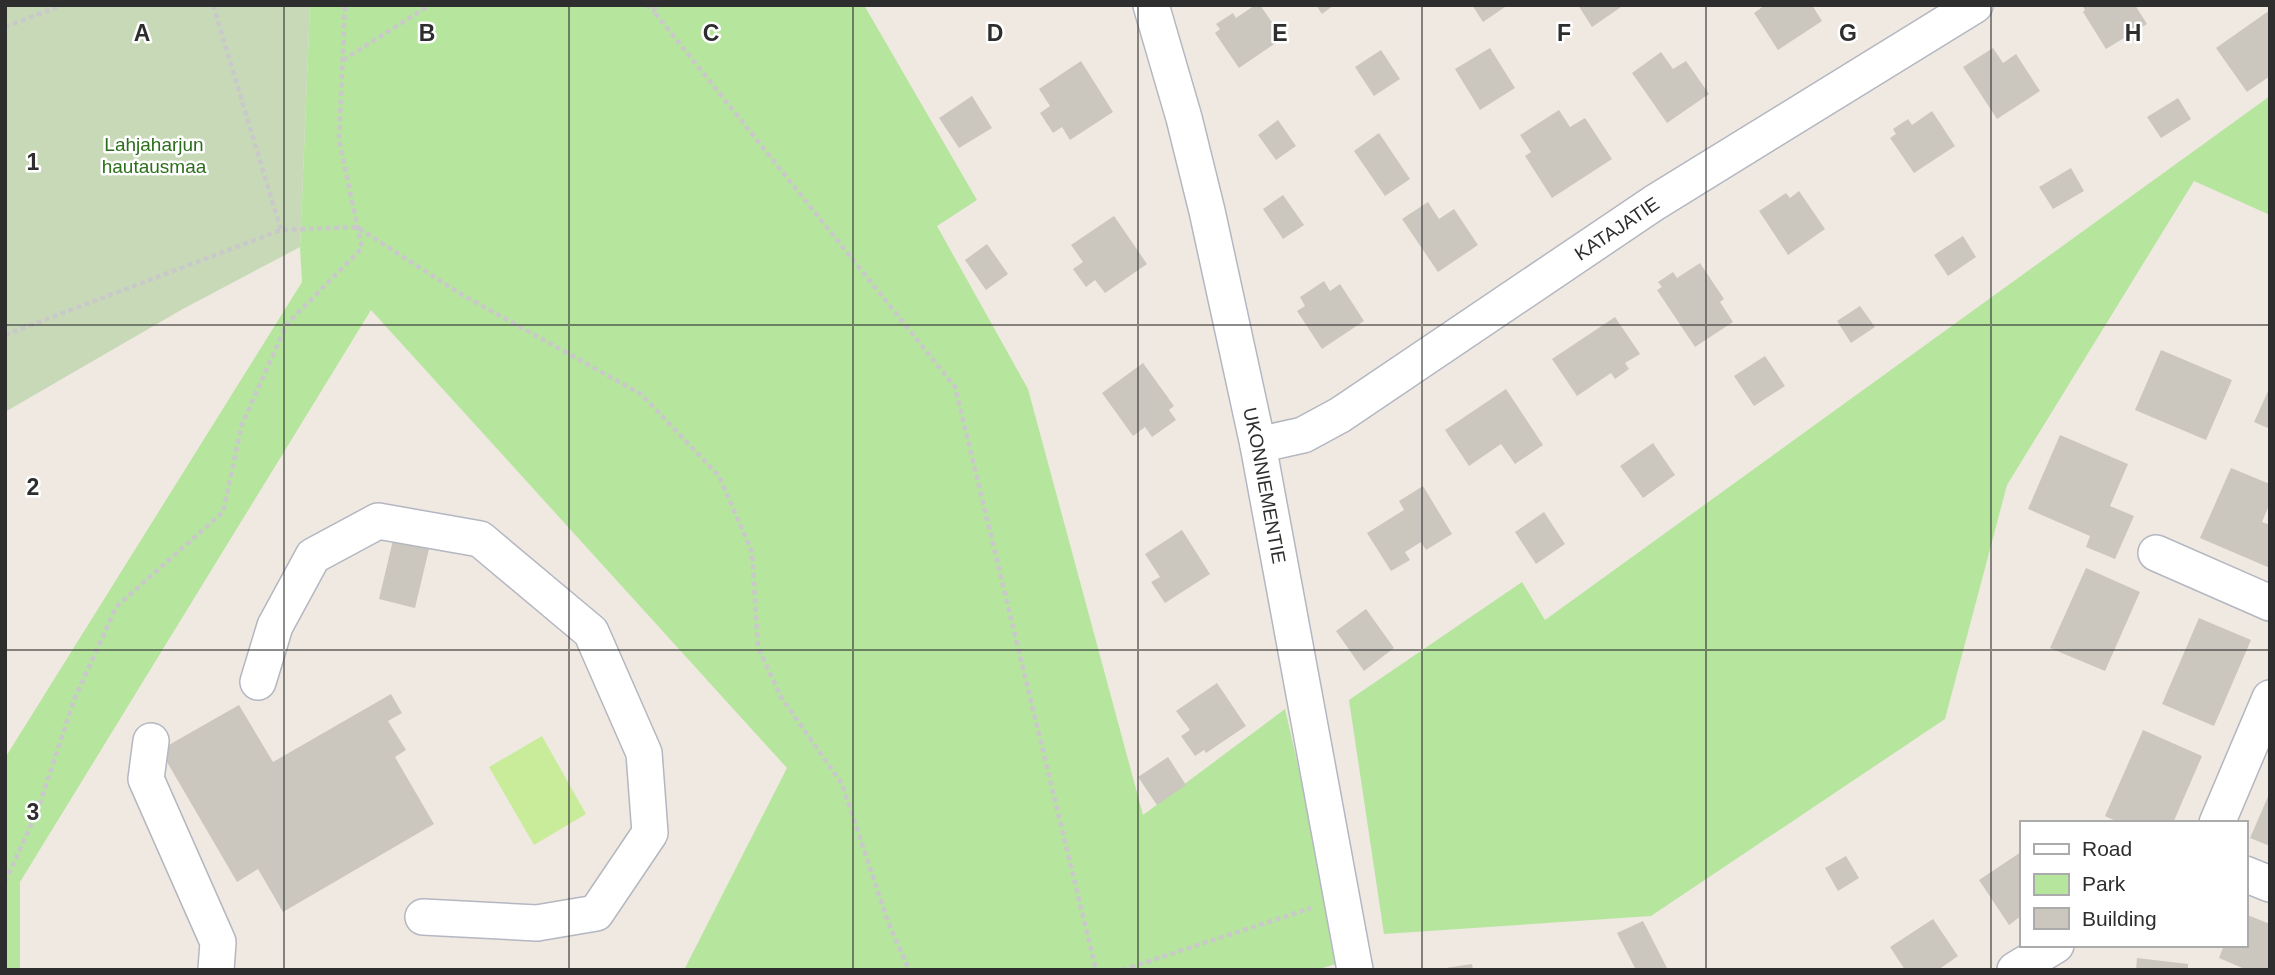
<svg xmlns="http://www.w3.org/2000/svg" width="2275" height="975" font-family="Helvetica,sans-serif">
	<style>
		.green { fill: #b6e59e }
		.cemetery { fill: #c8d9b8 }
		.pitch { fill: #c9ec9a }
		.building { fill: #cbc7bf }
		.lines { fill: none; stroke-linecap: round; stroke-linejoin: round }
		.minor-casing { stroke: #b4b7c1; stroke-width: 38 }
		.path { stroke: #c9c9c9; stroke-width: 4.5; stroke-dasharray: 5 3.5; stroke-linecap: butt }
		.minor { stroke: #fff; stroke-width: 35 }
		.grid { fill: none; stroke: #2e2e2e; stroke-width: 2; stroke-opacity: 0.55 }
		.labels { text-anchor: middle; dominant-baseline: central; stroke-width: 5; stroke-linejoin: round; paint-order: stroke }
		.park-label { font-size: 19px; fill: #2c6e1b; stroke: #fff }
		.street-label { font-size: 19px; fill: #2e2e2e; stroke: #fff }
		.grid-label { font-size: 23px; text-anchor: middle; font-weight: bold; fill: #2e2e2e; stroke: #fff; stroke-width: 5; stroke-linejoin: round; paint-order: stroke }
	</style>
	<rect width="100%" height="100%" fill="#efe9e1"/>
	<path class="green" d="M310,5H864L977,200L937,226L1028,389L1143,815L1285,709L1307,804L1339,963L1316,970H684L787,768L371,310L20,882V970H5V758L302,282L300,247Z
		M2270,96V215L2194,181L2007,485L1945,719L1651,916L1384,934L1349,700L1522,582L1545,620Z"/>
	<path class="cemetery" d="M5,5H310L300,247L181,310L5,412Z"/>
	<path class="pitch" d="M542,736L586,814L534,845L489,767Z"/>
	<path class="building" d="M1255,5H1260L1283,38L1239,68L1215,33L1220,29L1216,24L1233,13L1236,18Z
		M1316,5H1334L1322,14Z
		M1472,5H1508L1483,22Z
		M1578,5H1624L1592,27Z
		M1765,5H1812L1822,21L1778,50L1754,13Z
		M2082,5H2135L2147,24L2106,49L2083,12L2085,10Z
		M2270,10V76L2247,92L2216,48Z
		M1490,48L1515,88L1480,110L1455,69Z
		M1993,48L2003,63L2016,54L2040,91L1997,119L1963,67Z
		M1381,50L1400,79L1374,96L1355,67Z
		M1661,52L1673,69L1686,61L1709,94L1667,123L1632,73Z
		M1081,61L1113,112L1070,140L1062,127L1053,133L1040,113L1050,106L1039,89Z
		M972,96L992,128L959,148L939,118Z
		M2178,98L2191,119L2161,138L2147,117Z
		M1559,110L1570,127L1585,118L1612,159L1552,198L1525,156L1531,152L1520,135Z
		M1932,111L1955,146L1914,173L1890,138L1896,134L1893,129L1908,119L1912,125Z
		M1278,120L1296,146L1276,160L1258,135Z
		M1379,133L1410,179L1385,196L1354,151Z
		M2071,168L2084,191L2053,209L2039,187Z
		M1799,191L1825,229L1788,255L1759,211L1786,193L1790,198Z
		M1283,195L1304,225L1283,239L1263,209Z
		M1428,202L1439,219L1454,209L1478,245L1438,272L1402,219Z
		M1114,216L1147,264L1105,293L1095,280L1086,287L1073,269L1083,262L1071,245Z
		M1963,236L1976,257L1948,276L1934,255Z
		M987,244L1008,274L986,290L965,260Z
		M1700,263L1724,299L1720,302L1733,322L1695,347L1657,290L1662,287L1658,282L1673,272L1677,278Z
		M1324,281L1330,291L1340,284L1364,321L1322,349L1297,311L1305,306L1300,297Z
		M1860,306L1875,327L1851,343L1837,321Z
		M1615,317L1640,354L1625,363L1629,369L1615,379L1611,373L1577,396L1552,359Z
		M2161,350L2232,380L2206,440L2135,410Z
		M1765,356L1785,386L1754,406L1734,376Z
		M1143,363L1174,406L1169,410L1176,420L1152,437L1145,427L1133,436L1102,393Z
		M2270,387V429L2254,422Z
		M1506,389L1543,445L1515,464L1501,444L1469,466L1445,430Z
		M2060,435L2128,464L2110,506L2134,516L2115,559L2086,547L2090,536L2028,509Z
		M1653,443L1675,475L1643,498L1620,466Z
		M2231,468L2270,484V503L2262,522L2270,525V568L2200,538Z
		M1423,486L1452,534L1426,550L1421,542L1405,552L1410,560L1391,571L1367,533L1404,510L1399,501Z
		M1544,512L1565,544L1536,564L1515,532Z
		M1182,530L1210,574L1165,603L1151,582L1160,577L1145,554Z
		M393,540L429,549L415,608L379,599Z
		M2086,568L2140,592L2105,671L2050,648Z
		M1366,609L1394,648L1364,671L1336,631Z
		M2199,618L2251,640L2214,726L2162,704Z
		M1217,683L1246,726L1206,753L1204,750L1195,756L1181,736L1190,730L1176,711Z
		M391,694L402,713L388,721L406,750L395,757L434,824L283,912L258,869L237,882L160,750L239,705L273,762Z
		M2143,730L2202,756L2173,823H2120L2105,816Z
		M1168,757L1186,785L1157,805L1138,777Z
		M2270,792V846L2250,838Z
		M2021,852V916L2009,925L1979,880Z
		M1846,856L1859,878L1838,891L1825,868Z
		M2245,914L2270,924V970H2247L2219,958L2224,945H2245Z
		M1933,919L1958,956L1938,970H1905L1890,947Z
		M1643,921L1668,970H1636L1617,933Z
		M2137,958L2188,964V970H2136Z
		M1472,964L1473,970H1446V968Z"/>
	<g class="lines">
		<g class="minor-casing">
			<g id="minor">
				<path id="s1" d="M1151,5L1184,118L1207,211L1258,445L1355,970"/>
				<path id="s2" d="M1258,445L1303,435L1340,415L1654,203L1975,5"/>
				<path d="M2156,553L2270,603"/>
				<path d="M258,682L275,626L313,556L378,521L480,539L591,632L644,753L650,833L596,913L537,923L423,917"/>
				<path d="M151,741L146,779L218,942L216,970"/>
				<path d="M2217,823L2270,698"/>
				<path d="M2245,874L2270,884"/>
				<path d="M2015,970L2056,945"/>
			</g>
		</g>
		<path class="path" d="M213,5L281,230
			M646,5L655,12
			M655,5V13L955,387L1096,970
			M5,27L63,5
			M343,60L430,5
			M5,335L281,230L357,227L459,293L641,394L719,476L752,552L758,647L781,697L842,784L888,922L909,970
			M5,882L37,812L74,700L116,607L223,512L242,424L287,324L362,248L339,140L345,5
			M1122,970L1311,908"/>
		<use href="#minor" class="minor"/>
	</g>
	<path class="grid" d="M284,5V970M569,5V970M853,5V970M1138,5V970M1422,5V970M1706,5V970M1991,5V970M5,325H2270M5,650H2270"/>
	<g class="labels">
		<g class="park-label">
			<text x="154" y="144">Lahjaharjun<tspan x="154" dy="22">hautausmaa</tspan></text>
		</g>
		<g class="street-label">
			<text stroke="none"><textPath href="#s2" startOffset="422">KATAJATIE</textPath></text>
			<text stroke="none"><textPath href="#s1" startOffset="494">UKONNIEMENTIE</textPath></text>
		</g>
	</g>
	<g class="grid-label">
		<text x="142" y="41">A</text>
		<text x="427" y="41">B</text>
		<text x="711" y="41">C</text>
		<text x="995" y="41">D</text>
		<text x="1280" y="41">E</text>
		<text x="1564" y="41">F</text>
		<text x="1848" y="41">G</text>
		<text x="2133" y="41">H</text>
		<text x="33" y="170">1</text>
		<text x="33" y="495">2</text>
		<text x="33" y="820">3</text>
	</g>
	<rect width="2275" height="975" fill="none" stroke="#2e2e2e" stroke-width="14"/>
	<rect x="2020" y="821" width="228" height="126" fill="#ffffff" stroke="#ababab" stroke-width="2"/>
	<rect x="2034" y="844" width="35" height="10" fill="#ffffff" stroke="#ababab" stroke-width="2"/>
	<text x="2082" y="856" font-size="21" fill="#2e2e2e">Road</text>
	<rect x="2034" y="874" width="35" height="21" fill="#b6e59e" stroke="#ababab" stroke-width="2"/>
	<text x="2082" y="891" font-size="21" fill="#2e2e2e">Park</text>
	<rect x="2034" y="908" width="35" height="21" fill="#cbc7bf" stroke="#ababab" stroke-width="2"/>
	<text x="2082" y="926" font-size="21" fill="#2e2e2e">Building</text>
</svg>
